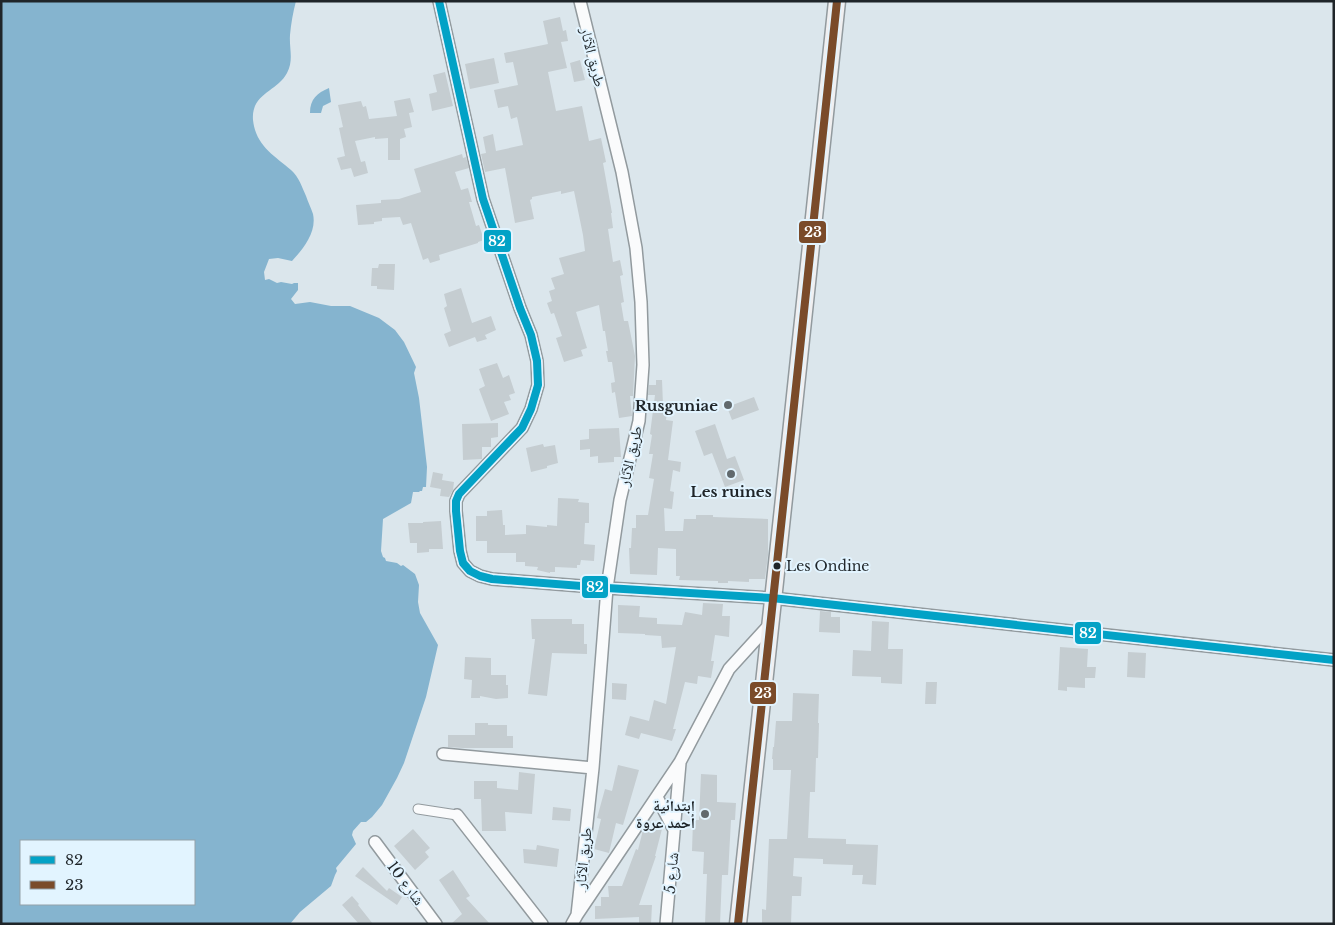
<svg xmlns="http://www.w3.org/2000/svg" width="1335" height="925" font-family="'Libre Baskerville','Noto Naskh Arabic',serif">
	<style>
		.water { fill: #85b4cf; fill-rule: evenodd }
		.building { fill: #c5cdd1 }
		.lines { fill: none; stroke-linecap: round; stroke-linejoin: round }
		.pedestrian-casing { stroke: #929a9e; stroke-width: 11 }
		.minor-casing { stroke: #929a9e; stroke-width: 14 }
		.secondary-casing { stroke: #929a9e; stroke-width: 19 }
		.pedestrian { stroke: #fafbfc; stroke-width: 9 }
		.minor { stroke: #fafbfc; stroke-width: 11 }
		.secondary { stroke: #f0eff0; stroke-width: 16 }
		.bus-1-casing { stroke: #e2f4ff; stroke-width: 11 }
		.bus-2-casing { stroke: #e2f4ff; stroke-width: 11 }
		.bus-1 { stroke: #02a2c6; stroke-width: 8 }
		.bus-2 { stroke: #7a4b2a; stroke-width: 8 }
		.poi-dot { fill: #61696d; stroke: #e2f4ff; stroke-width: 2 }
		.bus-dot { fill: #1f2529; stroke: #e2f4ff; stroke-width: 2 }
		.labels { text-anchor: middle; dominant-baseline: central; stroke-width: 4; stroke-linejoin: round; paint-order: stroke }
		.bus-label { font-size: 14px; fill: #1f2529; stroke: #e2f4ff; text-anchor: start }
		.street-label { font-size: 15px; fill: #1f2529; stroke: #e2f4ff }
		.poi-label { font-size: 15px; font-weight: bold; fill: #1f2529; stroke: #e2f4ff; text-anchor: end }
		.line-badge { stroke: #e2f4ff; stroke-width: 2 }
		.badge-label { font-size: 14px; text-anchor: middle; font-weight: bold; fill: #fff }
	</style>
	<rect width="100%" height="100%" fill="#dbe6ec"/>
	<path class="water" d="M1,1H296C293,12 291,24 290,35C289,48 294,60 287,73C277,92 251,93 253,120C256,146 274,155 291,170C299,177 302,187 306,196C308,202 311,208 313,214C317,232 303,249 292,261L278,258L269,259L264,272L265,280L269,279L277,283L281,282L292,284L294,283H298V290L291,299L295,304L310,302L331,306H350L379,318L395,330L404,342L416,367L414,373L419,398L427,467L426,487H423L422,491H420L419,492H413L411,503L383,519L381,551L383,557L385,558L386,561L397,563L401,566L403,565L415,574L419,585L418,602L420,613L438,645L426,697L404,763L397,778L382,805L372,817L366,822H361L353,831L352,835L356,844L336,868L337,871L335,875L331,886L300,912L290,924H1ZM21,841H194V904H21Z
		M329,88L331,102L323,106L321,113H310C310,99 317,93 329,88Z"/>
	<path class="building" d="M560,17L563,31L566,30L568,41L561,42L567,68L548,72L556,111L582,106L589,141L601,138L606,162L603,163L612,213H611L613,228L608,229L613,262L620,260L623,275L620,276L624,302L621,303L624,321H628L635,356L633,396H630L632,416L619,418L615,392L612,393L611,383L615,382L612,362H608L606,351H608L605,331H603L599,305L576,312L587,348L581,350L583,356L564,362L556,338L562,336L554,313L551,314L547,303L552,301L549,291L555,289L551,278L564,274L559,258L585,251L583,235L574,191L561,194V191L532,197V199L530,200L534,219L515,223L505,168L485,172L481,154L486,153L483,137L493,134L496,151L523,145L517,117L511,119L508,106L498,108L494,90L518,85L513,62L506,63L504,53L548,44L543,21Z
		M494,58L499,83L470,89L465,64Z
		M580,60L585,80L574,82L570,63Z
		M445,72L453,106L432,111L429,94L437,92L433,75Z
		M410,98L414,112L409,113L412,127L404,129L406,137L400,139V160H388V138L375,139V137L355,141L361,162L365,161L368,173L354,177L351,168L341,170L337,158L345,156L339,128L343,127L338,105L361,101L363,107L366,106L369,119L397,116L394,101Z
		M462,154L463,158L466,157L469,168L455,172L461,190L468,188L472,202H469L476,226L479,225L484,240L478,242V243L439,255L440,260L430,263L428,258L423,260L411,223L403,225L400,217L382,218V221L374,222V224L358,225L356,205L381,203V200L399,199L421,192L414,169Z
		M379,264H395L394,290L377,289V286H371L372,268H378Z
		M461,288L472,323L491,316L496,330L485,335L487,339L477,342L475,337L449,347L444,334L451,331L444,308L447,306L444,294Z
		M497,363L503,378L509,375L515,393L509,395L511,400L504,402L509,414L491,421L479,389L485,386L479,369Z
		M656,380H662L663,405H668L666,420L673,421L668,460L681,462L680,472L673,470L670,491L674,492L672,509L664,508L665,531H683L684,519H696V515H713V517L768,519V555L765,579H749V582L728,581V583H718V581L679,580L680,576H676V549L658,548L657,575L630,574L629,548H631L632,528H636V515H648L654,479L649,478L653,454H649L652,435L650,434L655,395H648L649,385H656Z
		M754,397L759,410L732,420L727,407Z
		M498,423V437L491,438V447H482V459L463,460L462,424Z
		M715,424L727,459L735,456L744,480L725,487L712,453L704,456L695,431Z
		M619,428L621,457H614V462L598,463V456L590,457V449L580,450V440L589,439V429Z
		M543,444L544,447L555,445L558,463L547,466V468L531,472L526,448Z
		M433,472L443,474L442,480L454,482L453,490L449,497L440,496L441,489L430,487Z
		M558,498L579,499L578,502L589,503V523H585L584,544L595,545L594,561L581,560L580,565H577V568L555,567V572H550V573L537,570L538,567L525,566V562H516V553H487V541H476V516H487V511L502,510L503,525H505V535L526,534V525L547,527V525L557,526Z
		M441,521L443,549H429V552L417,553V543H410L408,523H423V522Z
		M703,603L723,604L722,616H730L729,637L715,635L711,661H714L711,678L698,676L697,684L685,682L673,729H676L672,741L641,733L639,739L625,735L630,716L649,721L654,700L666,704L676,647L662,648L661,636L645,635V634L618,633V605L640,606L639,617L657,618V624L682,625L685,612L702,615Z
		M820,611L831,612V617H840V633L819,632Z
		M531,619H572V624H584V644H587V654L552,653L547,696L528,694L535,639H532Z
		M872,621L889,622L888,649H903L902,684L881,683V677L852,676L853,650L871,651Z
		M1060,647L1088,649L1087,667H1096L1095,678H1085V688L1067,687V691L1058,690Z
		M1128,652L1146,653L1145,678L1127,677Z
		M465,657L491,658V675H506V685H508V698L496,699L480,696V698H471L472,680L464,679Z
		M926,682H937L936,704H925Z
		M612,683L627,684L626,700L612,699Z
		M793,693L819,694L818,723H819L818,758H816L815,792H810L808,838L846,839V844L878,845L876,885L862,884L863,875H852L853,865L823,864V859L794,858L793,876L802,877L801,896H792L791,924H762V909L766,910L769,839H787L791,770H773V759H772L773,747H774L776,721H792Z
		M475,723H488V725H507V736H513V748H463L448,747V735H475Z
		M618,765L639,770L623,825L616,823L609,853L594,849L601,819L597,818L605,789L612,791Z
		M519,772L535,774L532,814L505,812L506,831H482L481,799H474V781H497V788L518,790Z
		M701,774L717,775V802L736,803L735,820H731L728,875H722L720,924H705L707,874H703L704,852L692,851L693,820H699Z
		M553,807L571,809L570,821L552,820Z
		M649,822L663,825L655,856H656L639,905H652L651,924H639V917L595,919V906H601V897H609L608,886H622L636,849L638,850L643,830Z
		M413,829L430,848L425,852L429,857L415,870L394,846Z
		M537,845L559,849L557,867L524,863L523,849L536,850Z
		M363,867L387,891L389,888L402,897L397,905L355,876Z
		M453,870L470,896L466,898L490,924H451L462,914L439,880Z
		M352,896L359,904L358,905L373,924H359L342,905Z"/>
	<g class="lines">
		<g class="pedestrian-casing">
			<path id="pedestrian" d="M418,809L457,815"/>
		</g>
		<g class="minor-casing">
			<path id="minor" d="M439,1L483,199L520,308L531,335L537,361L538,385L531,409L522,428L459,494L456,501V511L460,551L463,563L470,571L480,576L492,579L607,588L772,598L1334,660
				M443,754L593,768
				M657,797L674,830
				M457,815L542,924
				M375,842L436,924
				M577,915L593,768L607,588L620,500L639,421L643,365L641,302L636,248L622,172L580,1
				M572,924L577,915L680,762L729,669L770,624
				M666,924L680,763"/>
		</g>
		<g class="secondary-casing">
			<path id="secondary" d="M738,924C771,616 805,309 837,1"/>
		</g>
		<use href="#pedestrian" class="pedestrian"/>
		<use href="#minor" class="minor"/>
		<use href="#secondary" class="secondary"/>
		<g class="bus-1-casing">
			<path id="bus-1" d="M439,1L483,199L520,308L531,335L537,361L538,385L531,409L522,428L459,494L456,501V511L460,551L463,563L470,571L480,576L492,579L607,588L772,598L1334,660"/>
		</g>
		<g class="bus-2-casing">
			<path id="bus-2" d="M738,924C771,616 805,309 837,1"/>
		</g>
		<use href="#bus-1" class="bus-1"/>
		<use href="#bus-2" class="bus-2"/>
	</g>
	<g class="poi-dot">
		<circle cx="728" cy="405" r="5"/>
		<circle cx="731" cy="474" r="5"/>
		<circle cx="705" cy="814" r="5"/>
	</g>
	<circle class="bus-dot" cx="777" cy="566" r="4.5"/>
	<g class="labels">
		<g class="bus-label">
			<text x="786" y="566">Les Ondine</text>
		</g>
		<g class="street-label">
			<text transform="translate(593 57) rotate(76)">طريق الآثار</text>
			<text transform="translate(630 456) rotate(-77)">طريق الآثار</text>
			<text transform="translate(583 858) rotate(-84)">طريق الآثار</text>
			<text transform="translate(671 873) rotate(-85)">شارع 5</text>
			<text transform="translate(406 883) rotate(53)">شارع 10</text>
		</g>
		<g class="poi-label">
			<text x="718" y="405">Rusguniae</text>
			<text x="731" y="491" text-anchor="middle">Les ruines</text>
			<text x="695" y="805">إبتدائية<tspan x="695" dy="17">أحمد عروة</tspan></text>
		</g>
	</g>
	<g class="line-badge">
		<rect x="798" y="220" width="29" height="24" rx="5" fill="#7a4b2a"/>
		<rect x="483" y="229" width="29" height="24" rx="5" fill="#02a2c6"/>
		<rect x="581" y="575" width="28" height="24" rx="5" fill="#02a2c6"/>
		<rect x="1074" y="621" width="28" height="24" rx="5" fill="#02a2c6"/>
		<rect x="749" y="681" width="28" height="24" rx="5" fill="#7a4b2a"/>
	</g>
	<g class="badge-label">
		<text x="813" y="237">23</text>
		<text x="497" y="246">82</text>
		<text x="595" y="592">82</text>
		<text x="1088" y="638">82</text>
		<text x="763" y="698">23</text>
	</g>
	<rect width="1335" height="925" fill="none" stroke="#1f2529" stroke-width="5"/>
	<rect x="20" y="840" width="175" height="65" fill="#e2f4ff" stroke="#94a1a9"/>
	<rect x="30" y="856" width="25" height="8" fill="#02a2c6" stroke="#94a1a9"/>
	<text x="65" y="865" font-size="15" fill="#1f2529">82</text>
	<rect x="30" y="881" width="25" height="8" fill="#7a4b2a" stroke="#94a1a9"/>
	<text x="65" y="890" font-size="15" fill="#1f2529">23</text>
</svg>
